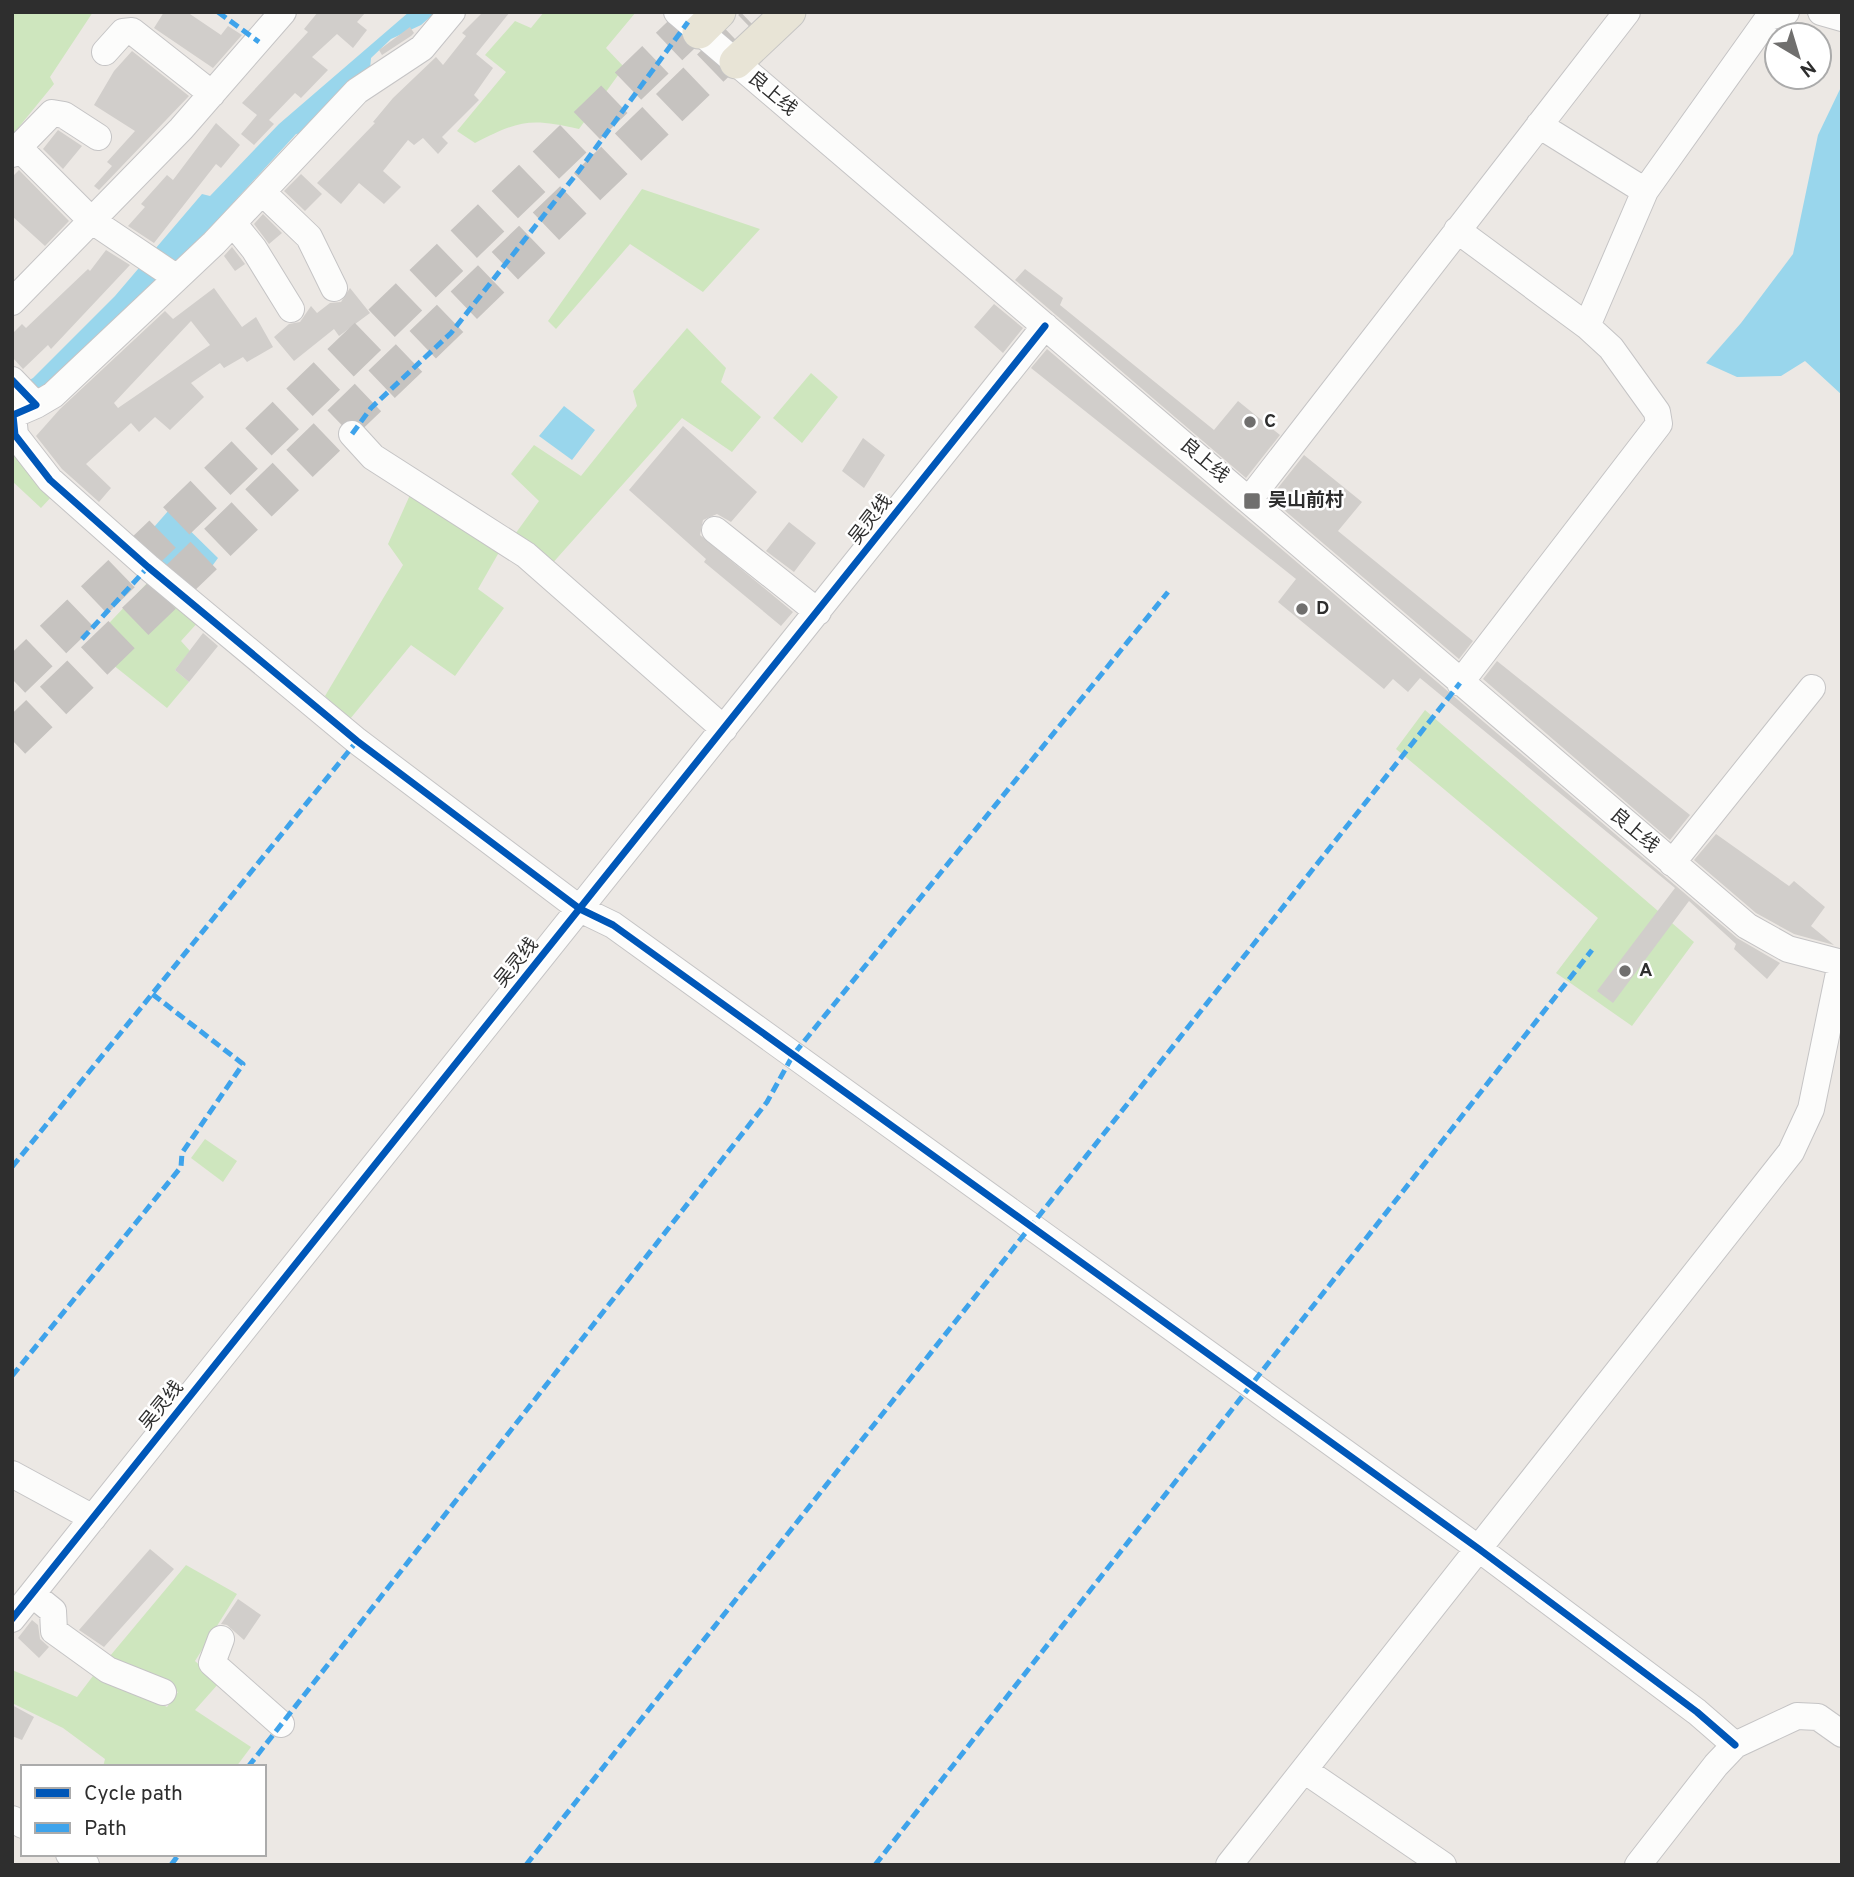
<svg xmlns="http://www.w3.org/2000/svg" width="1854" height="1877" font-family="Overpass,'Noto Sans SC',sans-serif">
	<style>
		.green { fill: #cee6be }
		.water { fill: #99d6ec }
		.building { fill: #d1cecb; fill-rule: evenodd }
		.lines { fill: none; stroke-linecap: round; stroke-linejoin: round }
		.highway-tunnel { stroke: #c6c3c0; stroke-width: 38; stroke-dasharray: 38 19; stroke-linecap: butt }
		.minor-casing { stroke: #c5c4c5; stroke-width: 28 }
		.major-casing { stroke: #c6c5c4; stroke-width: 35 }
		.minor { stroke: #fcfcfb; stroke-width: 26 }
		.major { stroke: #e8e4d6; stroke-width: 33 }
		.quiet { stroke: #3ea3eb; stroke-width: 5; stroke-dasharray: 10 5; stroke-linecap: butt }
		.cycleway-casing { stroke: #fff; stroke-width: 11 }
		.cycleway { stroke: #0057b8; stroke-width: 7 }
		.poi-dot { fill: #706f6e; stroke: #fff; stroke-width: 2.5 }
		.labels { text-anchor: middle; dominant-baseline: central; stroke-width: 5; stroke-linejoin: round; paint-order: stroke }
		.street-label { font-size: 19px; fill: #2e2e2e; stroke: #fff }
		.poi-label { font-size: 19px; font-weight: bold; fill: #2e2e2e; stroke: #fff; text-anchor: start }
	</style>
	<rect width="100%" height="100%" fill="#ece8e4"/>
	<path class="green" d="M12,12H93L50,77L54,84L14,133Z
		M544,12H636L606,48L624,67L579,129C530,118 520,120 475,143L457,131L506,72L485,55L515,21L531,28Z
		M642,189L760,229L703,292L630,244L556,329L548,321Z
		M687,328L726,368L721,382L761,417L732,452L682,418L550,566L513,537L539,501L511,474L534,445L581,476L637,406L633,391Z
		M811,373L838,397L802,443L773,418Z
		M12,449L54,494L41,508L12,481Z
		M410,495L502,547L478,589L504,608L455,676L411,645L350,719L325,696L403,565L388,544Z
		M150,580L200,620L181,641L190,651L175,670L189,682L167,708L93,649L94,639Z
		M1425,710L1694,942L1632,1026L1556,973L1598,918L1396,749Z
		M205,1139L237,1161L223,1182L191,1158Z
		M186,1565L237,1594L195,1661L219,1683L195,1710L251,1747L236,1767H103L105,1759L63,1728L12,1703V1670L77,1697L96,1672L167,1707L178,1692L110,1656Z"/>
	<path class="water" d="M409,12H436L421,25L391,39L371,58L370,69L304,133L296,134L232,204L223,219L44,389L12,405V390L33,378L115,296L202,194L210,196L279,124Z
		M1842,85V395L1805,361L1781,376L1737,377L1706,363L1741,323L1793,254L1818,135Z
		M564,406L595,430L572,460L539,436Z
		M169,510L218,558L194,591L140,543Z"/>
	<path class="building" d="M164,12H187L221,35L228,26L242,35L213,68L154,28Z
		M318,12H366L357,22L367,30L353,48L337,34L312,57L328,70L301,98L295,93L269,120L274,124L254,145L241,134L257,115L242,103L308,32L304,29Z
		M483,12H510L476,54L493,68L474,95L479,100L442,137L448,143L438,154L423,138L414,145L408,140L383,171L401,187L384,204L359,183L341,204L317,183L375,123L373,122L393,98L436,57L443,65L466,36L462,33Z
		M410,27L414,33L411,36L382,55L379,50Z
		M132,51L189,96L99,190L94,186L112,166L107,162L135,131L94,105L114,71Z
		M216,123L240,145L221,168L216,164L154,243L128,226L145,207L141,204L167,175L173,180Z
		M58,130L82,146L63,169L43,149Z
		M19,170L69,221L45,246L12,216V177Z
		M301,174L322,194L305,211L284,191Z
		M263,214L282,233L269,244L254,224Z
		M232,247L245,264L235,271L224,256Z
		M106,250L130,265L51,349L48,345L23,369L12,357V334L22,324L26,328L88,269L90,271Z
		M1025,269L1063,298L1060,305L1214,430L1238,401L1280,435L1246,478L1015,280Z
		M214,288L242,327L256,317L273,347L247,362L243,357L224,368L220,363L191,383L204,397L170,430L155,417L139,432L131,423L86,464L111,488L99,502L62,469L36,436L60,409L165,311L173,319ZM191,321L210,345L118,408L114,403Z
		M350,288L370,313L339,336L334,329L294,361L274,337L289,324L300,322L311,306L317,313L330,303L341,302Z
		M994,304L1023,328L1003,353L974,327Z
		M1047,349L1737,938L1780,963L1767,979L1734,949L1736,944L1689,901L1613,1003L1597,991L1675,888L1420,678L1408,692L1393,679L1384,689L1278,602L1296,579L1031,368Z
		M683,426L757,492L731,522L717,514L703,520L700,535L793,612L781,626L704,562L706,559L629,490Z
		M863,438L885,455L864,488L842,471Z
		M1304,455L1362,502L1338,531L1473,641L1459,659L1270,498Z
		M789,522L816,543L794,572L766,551Z
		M203,633L218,646L189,682L175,670Z
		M1497,661L1690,815L1670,840L1483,679Z
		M1716,834L1789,886L1794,881L1825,907L1811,926L1834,945L1794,934L1756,913L1694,860Z
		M150,1549L174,1569L104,1647L79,1630Z
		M238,1599L261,1615L244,1640L227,1625L221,1624Z
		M32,1620L38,1625L40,1639L49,1647L39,1658L18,1638Z
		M12,1705L34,1717L22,1740L12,1736Z"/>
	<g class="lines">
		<path class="highway-tunnel" d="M12,679L705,12
			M12,740L754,26"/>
		<g class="minor-casing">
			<path id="minor" d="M677,12L1747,926L1788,949L1842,963
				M1821,12L1842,18
				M105,52L123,32L132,31L212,94
				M1539,125L1645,191
				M19,148L91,220L177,278
				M12,154L52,113L64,115L98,137
				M262,192L309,237L334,288
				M233,223L254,249L291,309
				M1457,230L1587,326L1611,348L1657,412L1659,424L1460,683
				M12,302L181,129L283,12
				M1587,326L1645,191L1769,17L1786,12
				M12,380L36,405L13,415L15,435L50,480L148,567L357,741L580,909L613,925L1479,1549L1697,1712L1735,1745
				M36,405L53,395L214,243L357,91L422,48L452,12
				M352,434L373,457L526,555L724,729
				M1249,500L1627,12
				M715,530L818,612
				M1672,863L1812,688
				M12,1474L93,1518
				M32,1594L53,1611L54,1631L108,1670L163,1692
				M12,1619L1045,326
				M221,1639L212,1663L281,1724
				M1304,1770L1443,1865
				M12,1819L23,1825
				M69,1854L86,1865
				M1229,1865L1791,1152L1811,1109L1841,963
				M1638,1865L1716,1765L1735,1745L1797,1716L1818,1717L1842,1734"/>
		</g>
		<g class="major-casing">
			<path id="major" d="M699,32L719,12
				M736,62L789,12"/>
		</g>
		<use href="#minor" class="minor"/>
		<use href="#major" class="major"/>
		<path class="quiet" d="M218,12L259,42
			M352,434L371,408L451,333L578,172L688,22
			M82,639L148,567
			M12,1167L357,741
			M12,1376L181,1167L182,1153L243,1064L151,993
			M248,1767L767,1102L793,1055L1168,592
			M171,1865L179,1854
			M526,1865L1460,683
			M875,1865L1592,950"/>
		<g class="cycleway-casing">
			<path id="cycleway" d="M12,380L36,405L13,415L15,435L50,480L148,567L357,741L580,909L613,925L1479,1549L1697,1712L1735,1745
				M12,1619L1045,326"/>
		</g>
		<use href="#cycleway" class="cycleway"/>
	</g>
	<g class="poi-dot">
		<circle cx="1250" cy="422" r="7"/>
		<rect x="1243" y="492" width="18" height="18" rx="3.5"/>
		<circle cx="1302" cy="609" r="7"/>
		<circle cx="1625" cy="971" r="7"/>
	</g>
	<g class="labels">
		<g class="street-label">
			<text transform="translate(772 94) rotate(40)">良上线</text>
			<text transform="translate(1204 461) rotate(40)">良上线</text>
			<text transform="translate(871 520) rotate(-52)">吴灵线</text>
			<text transform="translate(1634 831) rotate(40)">良上线</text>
			<text transform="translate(517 963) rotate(-51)">吴灵线</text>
			<text transform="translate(162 1406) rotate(-51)">吴灵线</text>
		</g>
		<g class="poi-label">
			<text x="1264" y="422">C</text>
			<text x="1268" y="501">吴山前村</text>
			<text x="1316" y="609">D</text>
			<text x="1639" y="971">A</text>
		</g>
	</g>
	<rect width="1854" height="1877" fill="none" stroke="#2e2e2e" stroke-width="28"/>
	<rect x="21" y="1765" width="245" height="91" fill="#ffffff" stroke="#ababab" stroke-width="2"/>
	<rect x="35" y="1788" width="35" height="10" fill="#0057b8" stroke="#ababab" stroke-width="2"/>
	<text x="84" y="1800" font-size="21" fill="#2e2e2e">Cycle path</text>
	<rect x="35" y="1823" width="35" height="10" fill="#3ea3eb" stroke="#ababab" stroke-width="2"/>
	<text x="84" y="1835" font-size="21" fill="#2e2e2e">Path</text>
	<g transform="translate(1798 56) rotate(142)"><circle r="33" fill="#ffffff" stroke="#ababab" stroke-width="2"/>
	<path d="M0-5L12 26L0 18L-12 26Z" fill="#706f6e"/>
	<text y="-10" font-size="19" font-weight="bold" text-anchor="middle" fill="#2e2e2e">N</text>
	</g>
</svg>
